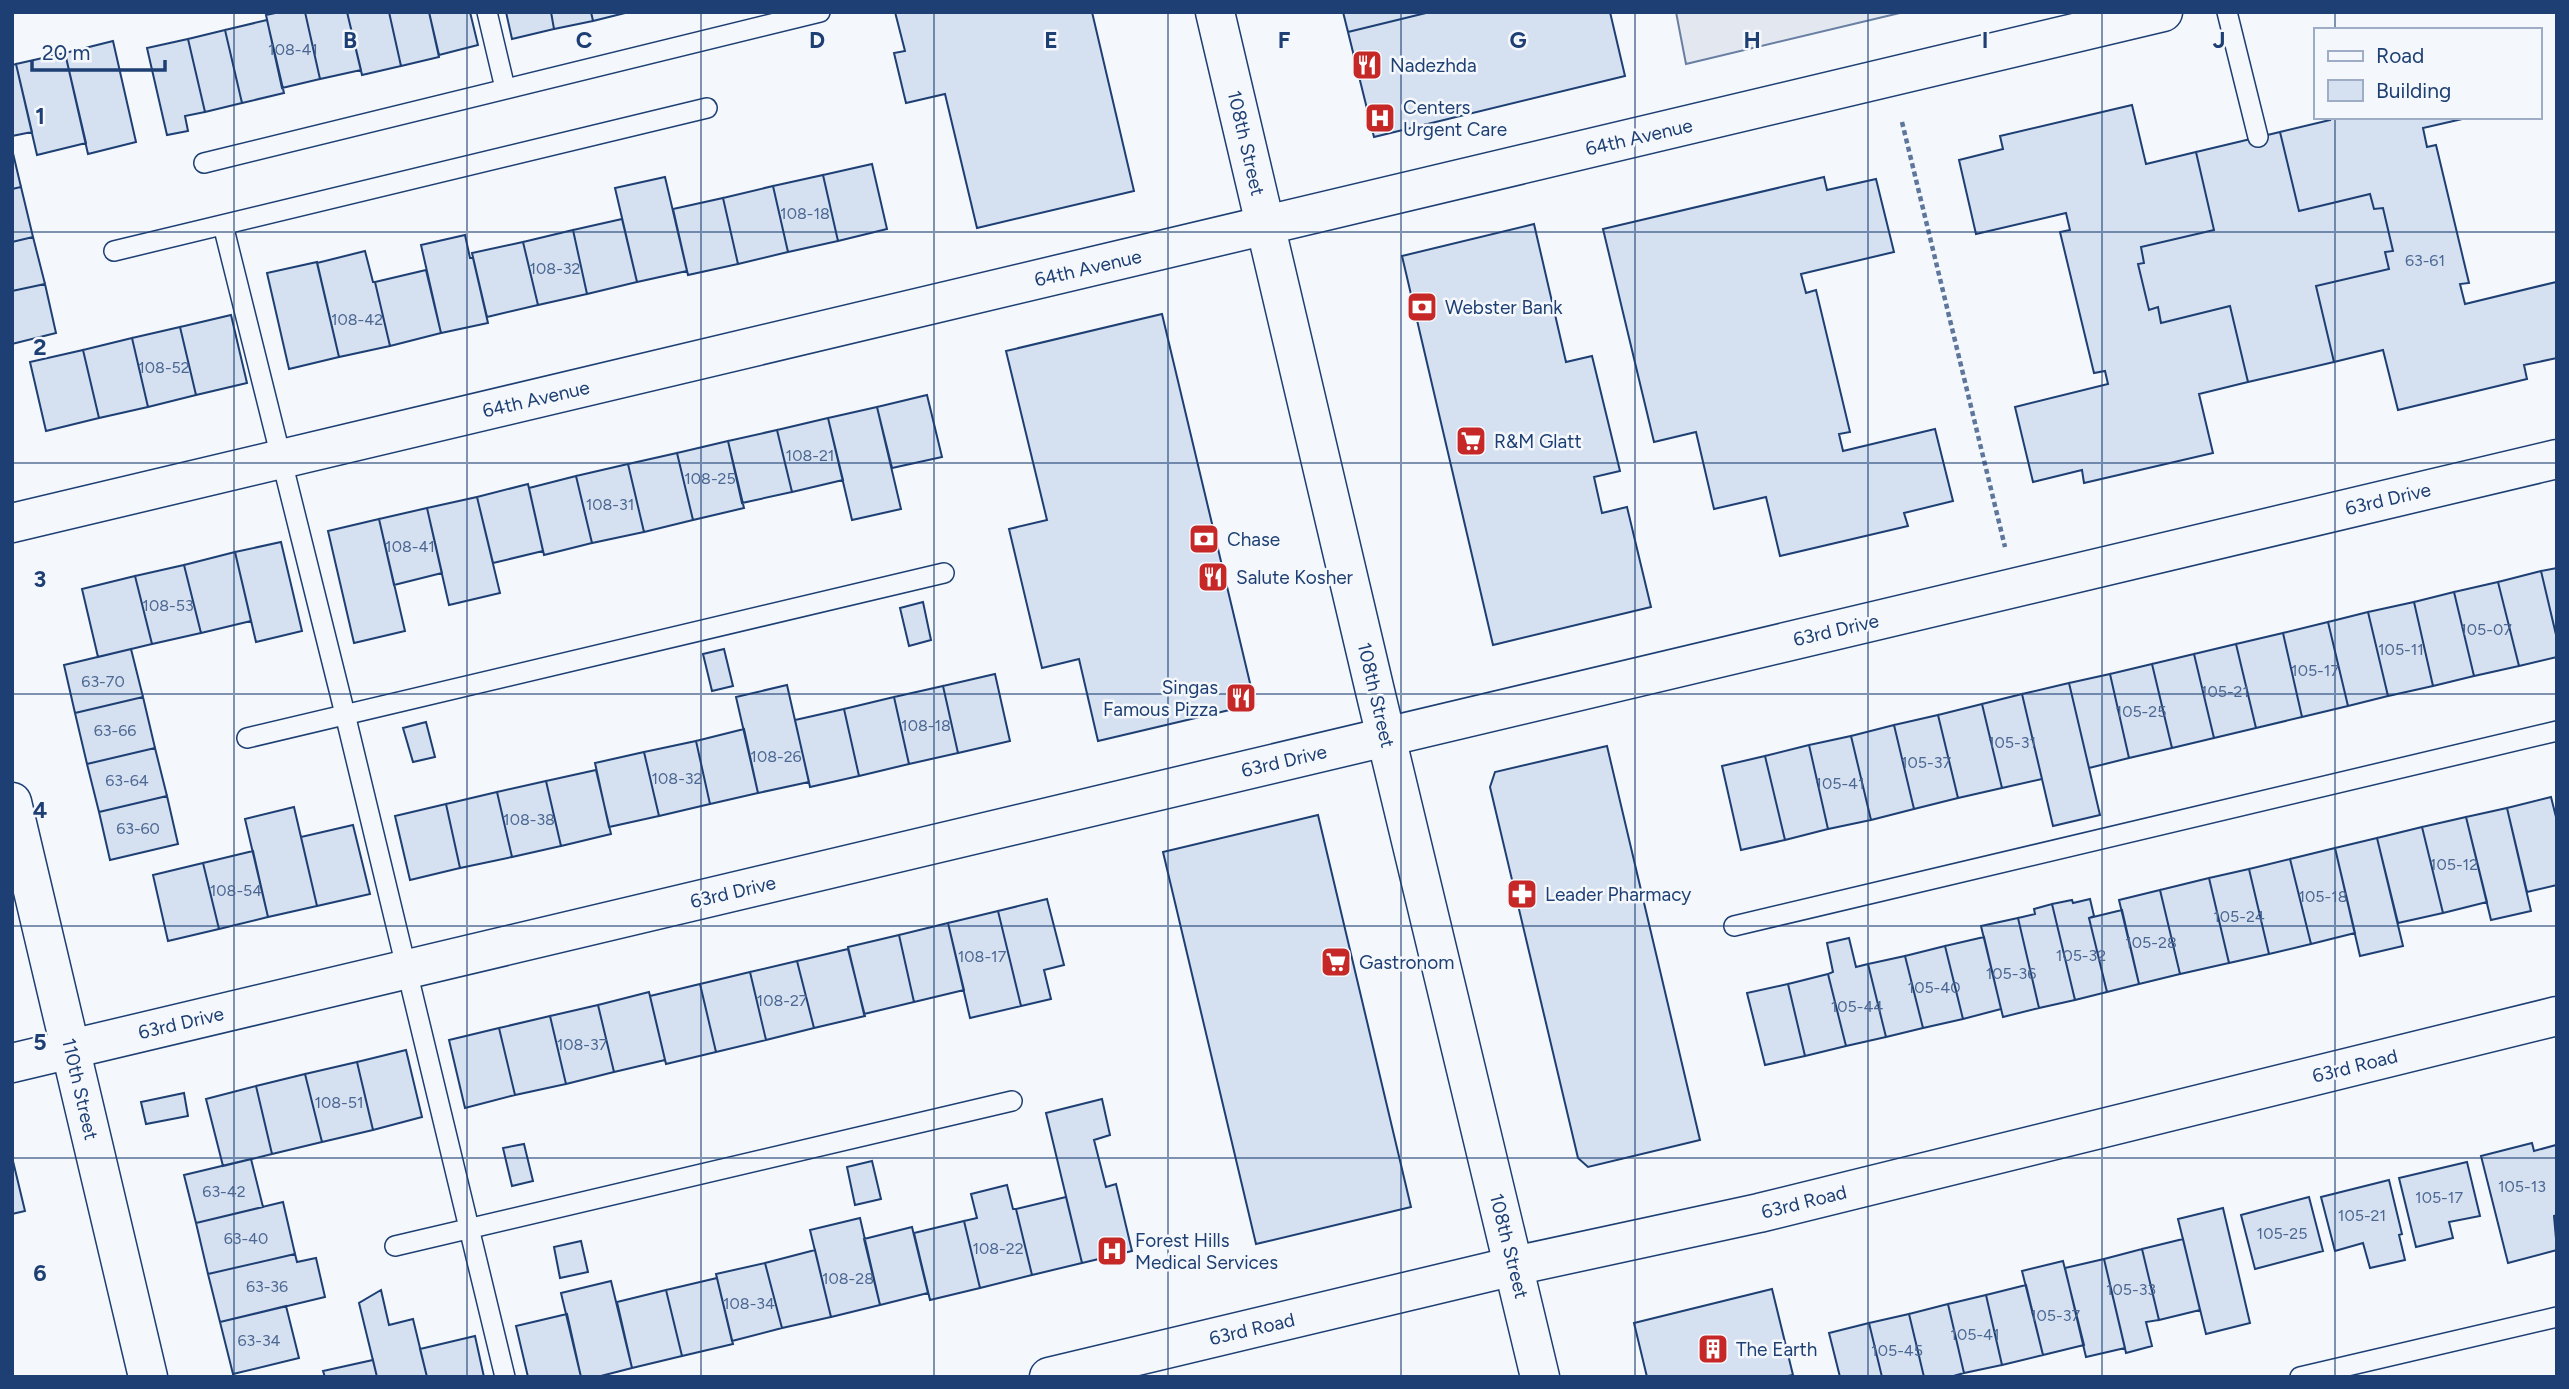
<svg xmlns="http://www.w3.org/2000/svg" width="2569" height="1389" font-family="Figtree,sans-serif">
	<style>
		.parking { fill: #e3e8f0; stroke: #687fa3; stroke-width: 2 }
		.building { fill: #d5e0f0; stroke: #1d3f73; stroke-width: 2 }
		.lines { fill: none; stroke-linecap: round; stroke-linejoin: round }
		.service-casing { stroke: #1d3f73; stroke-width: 22 }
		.minor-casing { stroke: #1d3f73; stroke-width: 41 }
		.secondary-casing { stroke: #1d3f73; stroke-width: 41 }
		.path { stroke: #5e769c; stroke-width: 4.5; stroke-dasharray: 5 3.5; stroke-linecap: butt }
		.service { stroke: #f4f7fb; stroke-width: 19 }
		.minor { stroke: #f4f7fb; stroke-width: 38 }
		.secondary { stroke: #f4f7fb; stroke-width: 38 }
		.grid { fill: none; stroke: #1d3f73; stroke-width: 2; stroke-opacity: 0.55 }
		.labels { text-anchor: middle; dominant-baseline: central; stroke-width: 5; stroke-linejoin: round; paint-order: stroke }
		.number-label { font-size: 16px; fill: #4b6792 }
		.poi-label { font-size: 19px; fill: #1d3f73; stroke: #f4f7fb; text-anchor: start }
		.street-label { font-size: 19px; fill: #1d3f73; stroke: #f4f7fb }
		.grid-label { font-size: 23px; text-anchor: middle; font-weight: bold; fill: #1d3f73; stroke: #f4f7fb; stroke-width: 5; stroke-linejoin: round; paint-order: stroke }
	</style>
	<rect width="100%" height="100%" fill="#f4f7fb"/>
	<path class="parking" d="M1676,12H1904L1686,64Z"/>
	<path class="building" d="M280,12H305L320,79L282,88L266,15Z
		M305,12H347L361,70L320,79Z
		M347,12H389L401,66L362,75Z
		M389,12H429L439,57L401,66Z
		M429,12H470L478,45L439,55Z
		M506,12H551L554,29L512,39Z
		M551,12H591L593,21L554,29Z
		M591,12H629L593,21Z
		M895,12H1092L1134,191L977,228L945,94L906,103L894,53L905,51Z
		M1343,12H1430L1348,32Z
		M1430,12H1610L1625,76L1374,137L1348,32Z
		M267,20L284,93L242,103L225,30Z
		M225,30L242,103L205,112L188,39Z
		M188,39L205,112L185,116L188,131L167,135L147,48Z
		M113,41L136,142L88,154L65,53Z
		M65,53L86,143L37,155L16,64Z
		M16,64L32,132L12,136V65Z
		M2132,105L2146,164L2196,152L2214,230L2141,247L2144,263L2138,264L2149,310L2158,307L2161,323L2230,306L2248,382L2199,394L2213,453L2084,483L2082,470L2033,482L2015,407L2108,384L2105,371L2094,373L2060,232L2070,230L2066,213L1976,234L1959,160L2003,149L2000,136Z
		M2329,117H2471L2423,128L2427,147L2436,145L2469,283L2460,284L2465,304L2556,282L2557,358L2524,365L2527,379L2398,410L2383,350L2334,362L2316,286L2389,269L2385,252L2393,251L2383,208L2374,209L2370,194L2299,211L2280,132L2330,120Z
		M2280,132L2299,211L2370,194L2374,209L2383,208L2393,251L2385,252L2389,269L2316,286L2334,362L2248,382L2230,306L2161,323L2158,307L2149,310L2138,264L2144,263L2141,247L2214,230L2196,152Z
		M12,149L21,187L12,189Z
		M872,164L887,229L838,241L823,175Z
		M823,175L838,241L788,252L773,186Z
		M665,177L687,271L637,282L615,188Z
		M1824,177L1827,190L1876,179L1894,252L1801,274L1806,293L1816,290L1850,432L1839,434L1843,451L1935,429L1953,501L1904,513L1908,526L1780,556L1766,497L1714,509L1696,432L1654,442L1603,229Z
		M773,186L788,252L738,264L723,198Z
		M21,187L33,237L12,242V189Z
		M723,198L738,264L688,275L673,209Z
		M622,219L637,282L587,294L573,230Z
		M1534,224L1566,362L1592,356L1620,471L1594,477L1602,513L1627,507L1651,607L1493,645L1402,256Z
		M573,230L587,294L538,305L523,242Z
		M465,235L470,258H473L488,323L441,333L421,245Z
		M33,237L45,284L12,291V242Z
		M523,242L538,305L487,317L472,253Z
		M365,251L373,282H375L390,346L339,357L317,263Z
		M317,262L339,357L289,369L267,273Z
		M426,270L441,333L390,346L375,282Z
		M45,284L56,333L12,344V291Z
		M1162,314L1255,704L1098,741L1079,659L1042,668L1009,529L1047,520L1006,351Z
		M231,315L247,383L196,395L180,327Z
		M180,327L196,395L148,407L132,338Z
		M132,338L148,407L99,418L83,350Z
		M83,350L99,418L46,431L30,362Z
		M927,395L942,457L892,468L877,407Z
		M877,407L901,509L852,520L828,418Z
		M828,418L843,480L792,492L777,430Z
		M777,430L792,492L742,503L728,441Z
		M728,441L744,508L693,520L677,453Z
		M677,453L693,520L644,532L628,464Z
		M628,464L644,532L592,543L576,476Z
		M576,476L592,543L544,555L529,488Z
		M528,484L543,551L493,563L477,497Z
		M477,497L500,593L449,605L427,508Z
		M427,508L442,573L394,585L379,519Z
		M379,519L405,631L354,643L328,531Z
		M281,542L302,631L256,642L235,552Z
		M235,552L251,621L201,633L184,565Z
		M184,565L201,633L152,644L135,576Z
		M2557,568V639L2541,571Z
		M2541,571L2557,639V657L2519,666L2498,582Z
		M135,576L152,644L98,657L82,589Z
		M2498,582L2519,666L2474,676L2454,592Z
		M2454,592L2474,676L2433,686L2414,602Z
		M923,602L931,640L909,646L900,608Z
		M2414,602L2433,686L2388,696L2368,612Z
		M2368,612L2388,696L2348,706L2328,622Z
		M2328,622L2348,706L2302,717L2283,633Z
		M2283,633L2302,717L2256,728L2236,644Z
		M2236,644L2256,728L2214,738L2194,654Z
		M131,649L143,697L75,713L64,665Z
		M724,649L733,686L712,691L703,654Z
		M2194,654L2214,738L2172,748L2152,664Z
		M2152,664L2172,748L2129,758L2110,674Z
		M995,674L1010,741L958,753L943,686Z
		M2110,674L2129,758L2089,768L2069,683Z
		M2069,683L2100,815L2053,826L2022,694Z
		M787,685L809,782L758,793L736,697Z
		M943,686L958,753L909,764L894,697Z
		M2022,694L2042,779L2002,788L1982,704Z
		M143,697L155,748L87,764L75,713Z
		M894,697L909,764L859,776L844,709Z
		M1982,704L2002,788L1958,798L1938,715Z
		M844,709L859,776L810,787L795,720Z
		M1938,715L1958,798L1914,809L1894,725Z
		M426,722L435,757L413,762L403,728Z
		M1894,725L1914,809L1871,820L1851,736Z
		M744,729L758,793L710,804L696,741Z
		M1851,736L1871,820L1828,829L1809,745Z
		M696,741L710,804L659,816L644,752Z
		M1809,745L1828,829L1785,840L1765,756Z
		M1607,746L1700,1140L1588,1167L1578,1158L1490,787L1495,772Z
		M155,748L167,796L99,812L87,764Z
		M644,752L659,816L609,827L595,763Z
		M1765,756L1785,840L1741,850L1722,766Z
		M596,770L611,834L561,846L546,781Z
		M546,781L561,846L512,857L497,792Z
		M497,792L512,857L460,868L446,804Z
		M167,796L178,844L110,860L99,812Z
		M2551,797L2557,821V885L2527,892L2507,808Z
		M446,804L460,868L410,880L395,816Z
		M294,807L317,906L268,917L245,819Z
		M2507,808L2531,911L2491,920L2466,817Z
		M1318,815L1411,1207L1256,1244L1163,852Z
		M2466,817L2487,902L2443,913L2422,827Z
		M353,825L370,894L317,906L301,837Z
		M2422,827L2443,913L2398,923L2377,838Z
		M2377,838L2403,946L2360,956L2335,848Z
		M2335,848L2355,933L2311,944L2290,859Z
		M253,851L268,917L219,929L203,863Z
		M2290,859L2311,944L2269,954L2249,869Z
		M203,863L219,929L168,941L153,875Z
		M2249,869L2269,954L2229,963L2209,878Z
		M2209,878L2229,963L2180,974L2160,890Z
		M2160,890L2180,974L2139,984L2119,900Z
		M1047,899L1064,965L1044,970L1051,999L1021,1006L998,911Z
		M2090,899L2094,916L2089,918L2107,992L2075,1000L2052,904L2072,900L2073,903Z
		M2052,904L2075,1000L2039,1008L2018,918L2035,914L2034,909Z
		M2122,910L2139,984L2107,992L2089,918Z
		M998,911L1021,1006L970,1018L948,923Z
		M2018,918L2039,1008L2003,1017L1981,926Z
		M948,923L964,990L914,1002L899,935Z
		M899,935L914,1002L864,1014L848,947Z
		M1984,937L2001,1009L1963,1019L1945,946Z
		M1849,938L1856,967L1868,964L1886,1037L1846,1046L1828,974L1833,972L1827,943Z
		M1945,946L1963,1019L1923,1028L1905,956Z
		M848,949L865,1016L814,1028L797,961Z
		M1905,956L1923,1028L1886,1037L1868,964Z
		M797,961L814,1028L766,1040L750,972Z
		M750,972L766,1040L716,1052L700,984Z
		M1828,974L1846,1046L1805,1056L1788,984Z
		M700,984L716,1052L666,1064L650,996Z
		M1788,984L1805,1056L1765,1065L1747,993Z
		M649,992L665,1060L614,1072L598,1005Z
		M598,1005L614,1072L566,1084L550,1016Z
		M550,1016L566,1084L515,1095L499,1028Z
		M499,1028L515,1095L465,1108L449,1040Z
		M406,1050L422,1117L373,1130L357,1062Z
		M357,1062L373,1130L322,1142L305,1074Z
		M305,1074L322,1142L272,1154L256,1086Z
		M256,1086L272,1154L223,1166L206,1099Z
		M184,1093L188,1116L146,1124L141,1102Z
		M1102,1099L1110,1135L1094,1140L1106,1187L1116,1184L1132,1251L1082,1263L1046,1113Z
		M2532,1143L2534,1151L2556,1145L2557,1147V1215L2554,1216L2557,1250L2508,1263L2481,1156Z
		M524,1144L533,1181L512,1186L503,1148Z
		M12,1157L25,1211L12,1214Z
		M251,1159L263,1207L196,1223L184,1175Z
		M872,1161L881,1199L855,1205L847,1167Z
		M2467,1162L2480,1216L2449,1222L2453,1238L2416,1247L2399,1178Z
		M2389,1180L2402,1234L2399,1235L2405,1260L2370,1268L2363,1243L2335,1251L2321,1197Z
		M1007,1185L1013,1209H1016L1032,1275L980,1288L964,1221L977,1218L971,1194Z
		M1066,1197L1082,1263L1032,1275L1016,1209Z
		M2309,1197L2323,1251L2255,1269L2241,1215Z
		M283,1202L295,1254L208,1274L196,1223Z
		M2223,1208L2250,1323L2206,1334L2178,1219Z
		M860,1218L880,1305L831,1317L810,1230Z
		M964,1221L980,1288L930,1300L914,1233Z
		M912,1227L928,1293L880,1305L864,1239Z
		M2183,1239L2200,1310L2159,1320L2142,1249Z
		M581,1241L588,1272L560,1278L554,1247Z
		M2142,1249L2159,1320L2146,1322L2152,1346L2126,1353L2104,1259Z
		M815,1250L831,1317L782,1328L765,1263Z
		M295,1254L297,1262L316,1258L325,1297L220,1322L208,1274Z
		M2104,1259L2125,1348L2086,1357L2065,1268Z
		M2063,1261L2084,1345L2043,1355L2022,1271Z
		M765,1263L782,1328L732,1341L716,1274Z
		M717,1278L733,1344L682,1356L666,1290Z
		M611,1281L632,1368L597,1377H581L561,1293Z
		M2026,1285L2043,1355L2002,1365L1986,1295Z
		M1772,1289L1793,1375L1783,1377H1647L1634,1323Z
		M381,1290L389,1325L413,1319L427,1377H377L359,1303Z
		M666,1290L682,1356L632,1368L617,1302Z
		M1986,1295L2002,1365L1964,1373L1948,1304Z
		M1948,1304L1964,1373L1950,1377H1924L1909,1314Z
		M286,1306L299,1358L233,1374L220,1322Z
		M567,1314L581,1377H528L516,1326Z
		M1909,1314L1924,1377H1882L1869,1323Z
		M1869,1323L1882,1377H1840L1829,1333Z
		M475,1336L484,1377H427L420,1349Z
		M373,1360L377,1377H325L323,1371Z"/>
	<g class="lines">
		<g class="service-casing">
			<path id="service" d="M487,12L505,88
				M2227,12L2258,137
				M204,163L820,12
				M223,225L345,714L505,1377
				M114,251L707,108
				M247,738L944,573
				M1734,926L2557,731
				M395,1246L1012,1101
				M2300,1377L2557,1317"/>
		</g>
		<g class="minor-casing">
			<path id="minor" d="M12,523L2163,12
				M12,802L148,1377
				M12,1063L2557,459
				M1049,1377L1514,1266L1759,1213L2557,1016"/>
		</g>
		<g class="secondary-casing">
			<path id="secondary" d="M1215,12L1375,691L1540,1377"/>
		</g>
		<path class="path" d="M1902,122L2005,547"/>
		<use href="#service" class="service"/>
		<use href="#minor" class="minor"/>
		<use href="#secondary" class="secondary"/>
	</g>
	<path class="grid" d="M234,12V1377M467,12V1377M701,12V1377M934,12V1377M1168,12V1377M1401,12V1377M1635,12V1377M1868,12V1377M2102,12V1377M2335,12V30M2335,117V1377M12,232H2557M12,463H2557M12,694H2557M12,926H2557M12,1158H2557"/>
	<defs>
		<g id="restaurant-square" transform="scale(1.575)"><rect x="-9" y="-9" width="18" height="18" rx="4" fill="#c62828" stroke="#f4f7fb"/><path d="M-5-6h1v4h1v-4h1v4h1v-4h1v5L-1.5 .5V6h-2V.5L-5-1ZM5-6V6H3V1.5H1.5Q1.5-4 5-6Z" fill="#fff"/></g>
		<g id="hospital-square" transform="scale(1.575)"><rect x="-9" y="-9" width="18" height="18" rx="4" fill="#c62828" stroke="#f4f7fb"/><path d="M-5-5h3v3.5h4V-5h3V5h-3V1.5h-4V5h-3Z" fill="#fff"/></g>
		<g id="bank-square" transform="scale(1.575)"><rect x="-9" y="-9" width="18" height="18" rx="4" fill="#c62828" stroke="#f4f7fb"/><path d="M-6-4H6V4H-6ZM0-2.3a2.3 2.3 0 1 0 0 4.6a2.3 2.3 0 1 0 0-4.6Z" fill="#fff"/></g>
		<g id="supermarket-square" transform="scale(1.575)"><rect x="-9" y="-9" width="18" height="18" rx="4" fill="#c62828" stroke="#f4f7fb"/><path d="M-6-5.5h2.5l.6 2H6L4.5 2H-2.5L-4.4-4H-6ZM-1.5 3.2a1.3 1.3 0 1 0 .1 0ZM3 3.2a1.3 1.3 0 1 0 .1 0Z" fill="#fff"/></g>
		<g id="pharmacy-square" transform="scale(1.575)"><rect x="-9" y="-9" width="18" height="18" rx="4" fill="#c62828" stroke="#f4f7fb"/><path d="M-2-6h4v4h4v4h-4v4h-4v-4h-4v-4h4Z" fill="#fff"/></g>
		<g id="building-square" transform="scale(1.575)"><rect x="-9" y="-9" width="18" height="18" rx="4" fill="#c62828" stroke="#f4f7fb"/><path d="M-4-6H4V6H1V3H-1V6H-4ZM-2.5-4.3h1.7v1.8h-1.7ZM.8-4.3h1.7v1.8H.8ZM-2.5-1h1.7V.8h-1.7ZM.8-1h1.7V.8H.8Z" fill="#fff"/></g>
	</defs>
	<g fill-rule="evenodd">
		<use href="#restaurant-square" x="1367" y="65"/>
		<use href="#hospital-square" x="1380" y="118"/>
		<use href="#bank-square" x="1422" y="307"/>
		<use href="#supermarket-square" x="1471" y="441"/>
		<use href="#bank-square" x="1204" y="539"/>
		<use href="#restaurant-square" x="1213" y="577"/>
		<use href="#restaurant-square" x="1241" y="698"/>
		<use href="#pharmacy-square" x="1522" y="894"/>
		<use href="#supermarket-square" x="1336" y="962"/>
		<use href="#hospital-square" x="1112" y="1251"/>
		<use href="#building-square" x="1713" y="1349"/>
	</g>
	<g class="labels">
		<g class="number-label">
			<text x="293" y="49">108-41</text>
			<text x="805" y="213">108-18</text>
			<text x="2425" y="260">63-61</text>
			<text x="555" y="268">108-32</text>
			<text x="357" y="319">108-42</text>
			<text x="164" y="367">108-52</text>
			<text x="810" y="455">108-21</text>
			<text x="710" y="478">108-25</text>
			<text x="610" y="504">108-31</text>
			<text x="410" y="546">108-41</text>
			<text x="168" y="605">108-53</text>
			<text x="2486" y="629">105-07</text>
			<text x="2401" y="649">105-11</text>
			<text x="2315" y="670">105-17</text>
			<text x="103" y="681">63-70</text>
			<text x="2225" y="691">105-21</text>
			<text x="2141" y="711">105-25</text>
			<text x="926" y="725">108-18</text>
			<text x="115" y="730">63-66</text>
			<text x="2012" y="742">105-31</text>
			<text x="776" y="756">108-26</text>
			<text x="1926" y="762">105-37</text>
			<text x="677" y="778">108-32</text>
			<text x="127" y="780">63-64</text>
			<text x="1840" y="783">105-41</text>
			<text x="529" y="819">108-38</text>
			<text x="138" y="828">63-60</text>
			<text x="2454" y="864">105-12</text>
			<text x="236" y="890">108-54</text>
			<text x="2323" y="896">105-18</text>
			<text x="2239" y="916">105-24</text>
			<text x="2151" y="942">105-28</text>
			<text x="2081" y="955">105-32</text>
			<text x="982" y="956">108-17</text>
			<text x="2011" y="973">105-36</text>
			<text x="1934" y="987">105-40</text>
			<text x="782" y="1000">108-27</text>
			<text x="1857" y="1006">105-44</text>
			<text x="582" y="1044">108-37</text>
			<text x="339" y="1102">108-51</text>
			<text x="2522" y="1186">105-13</text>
			<text x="224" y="1191">63-42</text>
			<text x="2439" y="1197">105-17</text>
			<text x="2362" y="1215">105-21</text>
			<text x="2282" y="1233">105-25</text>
			<text x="246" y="1238">63-40</text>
			<text x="998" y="1248">108-22</text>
			<text x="848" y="1278">108-28</text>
			<text x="267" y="1286">63-36</text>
			<text x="2131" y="1289">105-33</text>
			<text x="749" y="1303">108-34</text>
			<text x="2055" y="1315">105-37</text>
			<text x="1975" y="1334">105-41</text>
			<text x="259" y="1340">63-34</text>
			<text x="1897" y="1350">105-45</text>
		</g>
		<g class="poi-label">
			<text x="1390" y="65">Nadezhda</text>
			<text x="1403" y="107">Centers<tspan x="1403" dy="22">Urgent Care</tspan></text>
			<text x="1445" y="307">Webster Bank</text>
			<text x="1494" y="441">R&amp;M Glatt</text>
			<text x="1227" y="539">Chase</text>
			<text x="1236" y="577">Salute Kosher</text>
			<text x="1218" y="687" text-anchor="end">Singas<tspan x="1218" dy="22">Famous Pizza</tspan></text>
			<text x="1545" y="894">Leader Pharmacy</text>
			<text x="1359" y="962">Gastronom</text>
			<text x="1135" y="1240">Forest Hills<tspan x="1135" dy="22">Medical Services</tspan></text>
			<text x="1736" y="1349">The Earth</text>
		</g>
		<g class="street-label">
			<text transform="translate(1639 137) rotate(-13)">64th Avenue</text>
			<text transform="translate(1246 143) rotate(77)">108th Street</text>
			<text transform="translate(1088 268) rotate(-13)">64th Avenue</text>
			<text transform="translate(536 399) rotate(-13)">64th Avenue</text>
			<text transform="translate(2388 499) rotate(-13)">63rd Drive</text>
			<text transform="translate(1836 630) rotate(-13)">63rd Drive</text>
			<text transform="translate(1376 695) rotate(77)">108th Street</text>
			<text transform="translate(1284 761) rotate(-13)">63rd Drive</text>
			<text transform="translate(733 892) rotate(-13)">63rd Drive</text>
			<text transform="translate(181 1023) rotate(-13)">63rd Drive</text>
			<text transform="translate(2355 1066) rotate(-14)">63rd Road</text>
			<text transform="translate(80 1089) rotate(77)">110th Street</text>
			<text transform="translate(1804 1202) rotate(-14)">63rd Road</text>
			<text transform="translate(1509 1246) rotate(76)">108th Street</text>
			<text transform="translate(1252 1329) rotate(-13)">63rd Road</text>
		</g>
	</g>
	<g class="grid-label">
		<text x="350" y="48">B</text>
		<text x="584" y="48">C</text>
		<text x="817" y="48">D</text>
		<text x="1051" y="48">E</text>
		<text x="1284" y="48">F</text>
		<text x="1518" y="48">G</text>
		<text x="1752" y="48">H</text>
		<text x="1985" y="48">I</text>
		<text x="2219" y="48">J</text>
		<text x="40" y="124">1</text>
		<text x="40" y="355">2</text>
		<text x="40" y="587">3</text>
		<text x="40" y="818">4</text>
		<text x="40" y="1050">5</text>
		<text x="40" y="1281">6</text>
	</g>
	<rect width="2569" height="1389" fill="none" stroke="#1d3f73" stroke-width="28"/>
	<rect x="2314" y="28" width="228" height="91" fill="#f4f7fb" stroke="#9eadc5" stroke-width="2"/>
	<rect x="2328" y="51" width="35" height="10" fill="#f4f7fb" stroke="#9eadc5" stroke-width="2"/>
	<text x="2376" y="63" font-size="21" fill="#1d3f73">Road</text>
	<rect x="2328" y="80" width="35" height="21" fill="#d5e0f0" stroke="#9eadc5" stroke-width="2"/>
	<text x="2376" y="98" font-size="21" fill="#1d3f73">Building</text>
	<path d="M32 60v10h133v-10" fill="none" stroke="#1d3f73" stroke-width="3.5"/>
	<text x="42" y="60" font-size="21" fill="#1d3f73" stroke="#f4f7fb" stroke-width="5" paint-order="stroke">20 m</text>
</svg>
